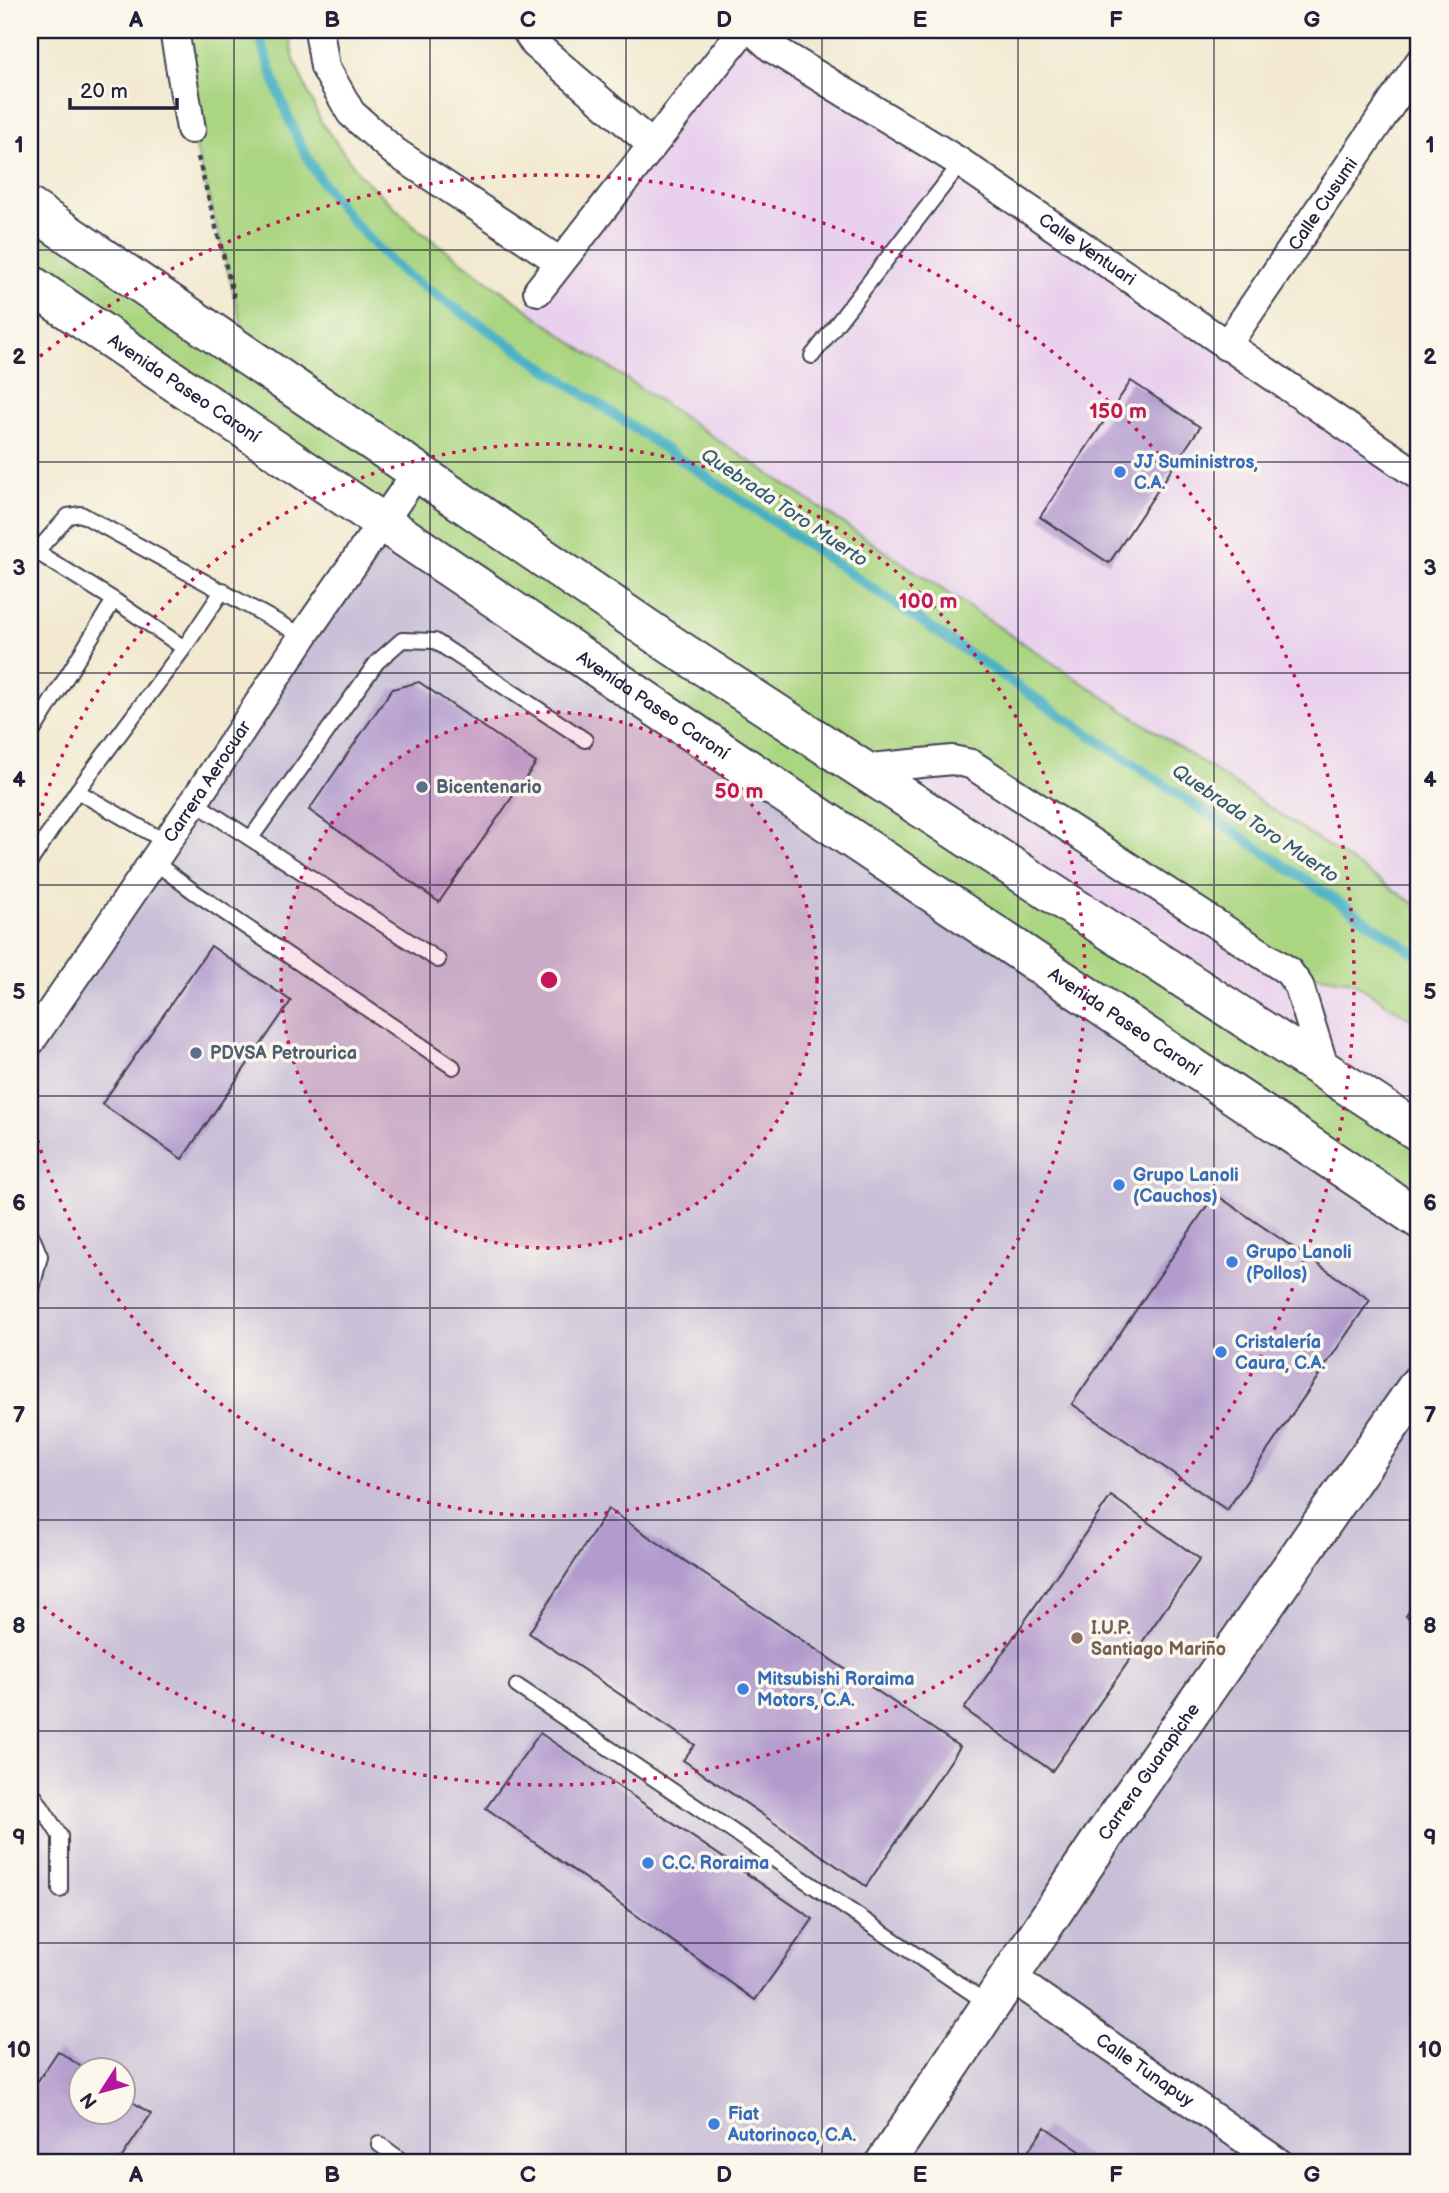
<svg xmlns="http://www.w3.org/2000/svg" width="1449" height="2193" font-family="'Balsamiq Sans',sans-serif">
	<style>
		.built { fill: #e9d1ed }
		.industrial { fill: #c9bfd7; fill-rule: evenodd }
		.green { fill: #aad581; stroke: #667c5e; stroke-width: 2 }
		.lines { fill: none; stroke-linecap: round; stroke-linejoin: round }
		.stream { stroke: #46b0c4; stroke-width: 10 }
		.building { fill: #b39bce }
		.lane-casing { stroke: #414051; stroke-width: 18 }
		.street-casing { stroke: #414051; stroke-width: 32 }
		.secondary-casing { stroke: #414051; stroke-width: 42 }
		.path { stroke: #414051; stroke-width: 4.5; stroke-dasharray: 5 5; stroke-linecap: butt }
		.lane { stroke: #fff; stroke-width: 14 }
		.street { stroke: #fff; stroke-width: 28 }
		.secondary { stroke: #fff; stroke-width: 38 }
		.grid { fill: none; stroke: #22223b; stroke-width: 2; stroke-opacity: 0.55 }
		.ring { fill: none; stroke: #c2185b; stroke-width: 3.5; stroke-dasharray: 3.5 7 }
		.shop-dot { fill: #3f7fe0; stroke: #fbf7ec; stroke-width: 2.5 }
		.service-dot { fill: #5c6f8a; stroke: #fbf7ec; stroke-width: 2.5 }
		.education-dot { fill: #8d6e63; stroke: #fbf7ec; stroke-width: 2.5 }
		.labels { text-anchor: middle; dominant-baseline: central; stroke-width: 7; stroke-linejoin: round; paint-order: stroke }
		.street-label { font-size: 18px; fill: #22223b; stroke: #fbf7ec }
		.shop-label { font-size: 18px; font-weight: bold; fill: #366cbe; stroke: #fbf7ec; text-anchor: start }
		.service-label { font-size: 18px; font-weight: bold; fill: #4e5e75; stroke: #fbf7ec; text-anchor: start }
		.education-label { font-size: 18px; font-weight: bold; fill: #785e54; stroke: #fbf7ec; text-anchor: start }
		.water-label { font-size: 19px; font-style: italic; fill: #305b72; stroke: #fbf7ec }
		.centre { fill: #c2185b; stroke: #fbf7ec; stroke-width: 3.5 }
		.ring-label { font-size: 21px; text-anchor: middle; font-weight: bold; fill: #c2185b; stroke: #fbf7ec; stroke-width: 7; stroke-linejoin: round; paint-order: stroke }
		.neatline { fill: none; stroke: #22223b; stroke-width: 2.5 }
		.grid-label { font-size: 23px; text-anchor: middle; font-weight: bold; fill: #22223b }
	</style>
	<rect width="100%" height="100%" fill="#fbf7ec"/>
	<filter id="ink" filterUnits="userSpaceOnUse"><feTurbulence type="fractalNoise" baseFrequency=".0143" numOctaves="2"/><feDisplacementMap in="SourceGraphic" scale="14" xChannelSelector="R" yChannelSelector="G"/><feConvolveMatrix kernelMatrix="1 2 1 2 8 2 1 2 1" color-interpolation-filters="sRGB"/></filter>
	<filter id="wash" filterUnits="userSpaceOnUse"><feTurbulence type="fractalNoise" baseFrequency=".00686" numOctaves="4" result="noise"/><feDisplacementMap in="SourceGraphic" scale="28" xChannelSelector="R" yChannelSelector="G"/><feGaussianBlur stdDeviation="1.57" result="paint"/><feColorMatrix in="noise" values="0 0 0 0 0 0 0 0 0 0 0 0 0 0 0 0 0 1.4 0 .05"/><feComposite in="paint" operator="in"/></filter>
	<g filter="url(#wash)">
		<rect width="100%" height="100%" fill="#f2e9d0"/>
		<path class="built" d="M743,30L1419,476V1132L673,646L526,309L538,291Z"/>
		<path class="industrial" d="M384,522L1419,1219V2163H30V1042ZM80,2070H122V2112H80Z"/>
		<path class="green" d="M174,30H287L295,63L321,122L361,176L420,231L580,348L1419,907V1025L1352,981L1288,971L971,764L862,768L1419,1132V1219L30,284V208L250,356L191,129Z"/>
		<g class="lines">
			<path class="stream" d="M257,30C276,87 295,147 332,196C353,224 377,248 402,272L1419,956"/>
		</g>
		<g id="blocks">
			<path class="building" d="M1131,381L1200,427L1109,563L1040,517Z
				M419,682L536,763L439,902L309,810L392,689Z
				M211,946L291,1001L182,1159L102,1104Z
				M1215,1194L1370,1300L1227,1510L1072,1404Z
				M1111,1496L1200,1559L1052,1771L964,1709Z
				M608,1509L960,1747L866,1886L683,1760L695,1745L529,1633Z
				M1419,1596V1625L1406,1616Z
				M540,1733L813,1919L755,2000L486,1808Z
				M58,2051L86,2070H80V2112H122V2095L151,2114L118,2163H30V2093Z
				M1045,2127L1097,2163H1020Z"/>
		</g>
	</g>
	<g filter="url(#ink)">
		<use href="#blocks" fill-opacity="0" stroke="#414051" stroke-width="2"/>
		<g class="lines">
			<g class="lane-casing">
				<path id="lane" d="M812,356L961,163
					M35,551L114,600L184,648L223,590
					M30,559L68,516L81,514L303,636
					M30,736L114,600
					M77,791L184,648
					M194,802L438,960
					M251,838L377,662L402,640L435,641L585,740
					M153,861L193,891L453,1067
					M30,862L77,791L166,842
					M30,1232L40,1256L30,1297
					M517,1686L990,2005
					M30,1789L60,1836V1890
					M379,2144L405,2163"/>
			</g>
			<g class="street-casing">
				<g id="street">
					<path d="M174,30L191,129"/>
					<path d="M319,30L325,67L351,113L395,152L560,262"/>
					<path d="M526,30L535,44L652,145"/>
					<path id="s1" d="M752,30L772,48L961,163L1419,476"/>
					<path d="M538,291L743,30"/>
					<path id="s2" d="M1226,346L1419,63"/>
					<path d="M861,769L952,760L971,764L1288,971L1299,986L1325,1070"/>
					<path id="s3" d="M30,1042L194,802L303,636L418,471"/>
					<path id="s4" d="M1011,1977L1279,2163"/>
				</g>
			</g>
			<g class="secondary-casing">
				<g id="secondary">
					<path d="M30,208L673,646L1419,1132"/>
					<path id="s5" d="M30,284L663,712L1419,1219"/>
					<path id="s6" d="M885,2163L1099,1843L1419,1384"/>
				</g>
			</g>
			<path class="path" d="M198,157L235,301"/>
			<use href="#lane" class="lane"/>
			<use href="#street" class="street"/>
			<use href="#secondary" class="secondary"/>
		</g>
	</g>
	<path class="grid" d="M234,30V2163M430,30V2163M626,30V2163M822,30V2163M1018,30V2163M1214,30V2163M30,250H1419M30,462H1419M30,673H1419M30,885H1419M30,1096H1419M30,1308H1419M30,1520H1419M30,1731H1419M30,1943H1419"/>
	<circle cx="549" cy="980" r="268" fill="#c2185b" fill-opacity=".12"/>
	<g class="ring">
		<circle cx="549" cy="980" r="268"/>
		<path d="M30 846A536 536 0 1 1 30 1114"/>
		<path d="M32 363A805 805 0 1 1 32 1597"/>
	</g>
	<g class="shop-dot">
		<circle cx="1120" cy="472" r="7"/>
		<circle cx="1119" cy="1185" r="7"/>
		<circle cx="1232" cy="1262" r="7"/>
		<circle cx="1221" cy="1352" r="7"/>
		<circle cx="743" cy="1689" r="7"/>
		<circle cx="648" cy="1863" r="7"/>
		<circle cx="714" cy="2124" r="7"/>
	</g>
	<g class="service-dot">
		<circle cx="422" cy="787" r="7"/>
		<circle cx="196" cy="1053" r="7"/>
	</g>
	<circle class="education-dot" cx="1077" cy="1638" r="7"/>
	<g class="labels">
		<g class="street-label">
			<text stroke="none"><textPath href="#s2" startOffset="172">Calle Cusumi</textPath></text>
			<text stroke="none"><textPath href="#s1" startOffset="401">Calle Ventuari</textPath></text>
			<text stroke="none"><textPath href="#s5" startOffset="186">Avenida Paseo Caroní</textPath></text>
			<text stroke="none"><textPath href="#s5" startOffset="752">Avenida Paseo Caroní</textPath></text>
			<text stroke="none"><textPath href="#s3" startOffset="315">Carrera Aerocuar</textPath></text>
			<text stroke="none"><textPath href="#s5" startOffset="1320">Avenida Paseo Caroní</textPath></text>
			<text stroke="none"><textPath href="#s6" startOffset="472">Carrera Guarapiche</textPath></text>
			<text stroke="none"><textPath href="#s4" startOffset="163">Calle Tunapuy</textPath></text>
		</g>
		<g class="shop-label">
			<text x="1134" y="462">JJ Suministros,<tspan x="1134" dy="21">C.A.</tspan></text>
			<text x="1133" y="1175">Grupo Lanoli<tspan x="1133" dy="21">(Cauchos)</tspan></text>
			<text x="1246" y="1252">Grupo Lanoli<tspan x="1246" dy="21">(Pollos)</tspan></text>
			<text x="1235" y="1342">Cristalería<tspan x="1235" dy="21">Caura, C.A.</tspan></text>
			<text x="757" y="1679">Mitsubishi Roraima<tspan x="757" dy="21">Motors, C.A.</tspan></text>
			<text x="662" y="1863">C.C. Roraima</text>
			<text x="728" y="2114">Fiat<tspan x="728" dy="21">Autorinoco, C.A.</tspan></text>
		</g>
		<g class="service-label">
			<text x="436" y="787">Bicentenario</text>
			<text x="210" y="1053">PDVSA Petrourica</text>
		</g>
		<g class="education-label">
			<text x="1091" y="1628">I.U.P.<tspan x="1091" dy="21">Santiago Mariño</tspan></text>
		</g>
		<g class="water-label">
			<text transform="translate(784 508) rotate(34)">Quebrada Toro Muerto</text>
			<text transform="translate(1255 824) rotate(34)">Quebrada Toro Muerto</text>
		</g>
	</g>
	<circle cx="549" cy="980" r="10" class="centre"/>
	<g class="ring-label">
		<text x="1118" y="418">150 m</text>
		<text x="928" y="608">100 m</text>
		<text x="739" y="798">50 m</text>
	</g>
	<rect width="1449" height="2193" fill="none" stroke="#fbf7ec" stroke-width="77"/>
	<g transform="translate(102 2091) rotate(234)"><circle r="33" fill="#fbf7ec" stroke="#a4a2a5" stroke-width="2"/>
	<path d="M0-5L12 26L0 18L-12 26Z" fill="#b5179e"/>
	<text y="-10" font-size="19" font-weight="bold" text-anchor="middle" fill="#22223b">N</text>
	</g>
	<path d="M70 98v10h107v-10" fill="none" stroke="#22223b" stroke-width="3.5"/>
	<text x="80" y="98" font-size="21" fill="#22223b" stroke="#fbf7ec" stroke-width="5" paint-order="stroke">20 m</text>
	<rect x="38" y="38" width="1372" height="2116" class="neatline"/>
	<g class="grid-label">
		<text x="136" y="27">A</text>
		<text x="332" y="27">B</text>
		<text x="528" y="27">C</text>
		<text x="724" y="27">D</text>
		<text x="920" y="27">E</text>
		<text x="1116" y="27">F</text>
		<text x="1312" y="27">G</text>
		<text x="19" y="152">1</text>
		<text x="1430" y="152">1</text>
		<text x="19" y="364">2</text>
		<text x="1430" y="364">2</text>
		<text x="19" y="575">3</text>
		<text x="1430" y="575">3</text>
		<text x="19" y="787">4</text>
		<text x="1430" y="787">4</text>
		<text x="19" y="999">5</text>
		<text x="1430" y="999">5</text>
		<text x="19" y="1210">6</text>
		<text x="1430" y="1210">6</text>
		<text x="19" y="1422">7</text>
		<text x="1430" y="1422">7</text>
		<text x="19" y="1633">8</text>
		<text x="1430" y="1633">8</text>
		<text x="19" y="1845">9</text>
		<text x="1430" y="1845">9</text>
		<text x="19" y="2057">10</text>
		<text x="1430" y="2057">10</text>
		<text x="136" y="2182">A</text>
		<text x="332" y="2182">B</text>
		<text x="528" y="2182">C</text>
		<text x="724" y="2182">D</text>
		<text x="920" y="2182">E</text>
		<text x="1116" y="2182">F</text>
		<text x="1312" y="2182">G</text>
	</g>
</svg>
